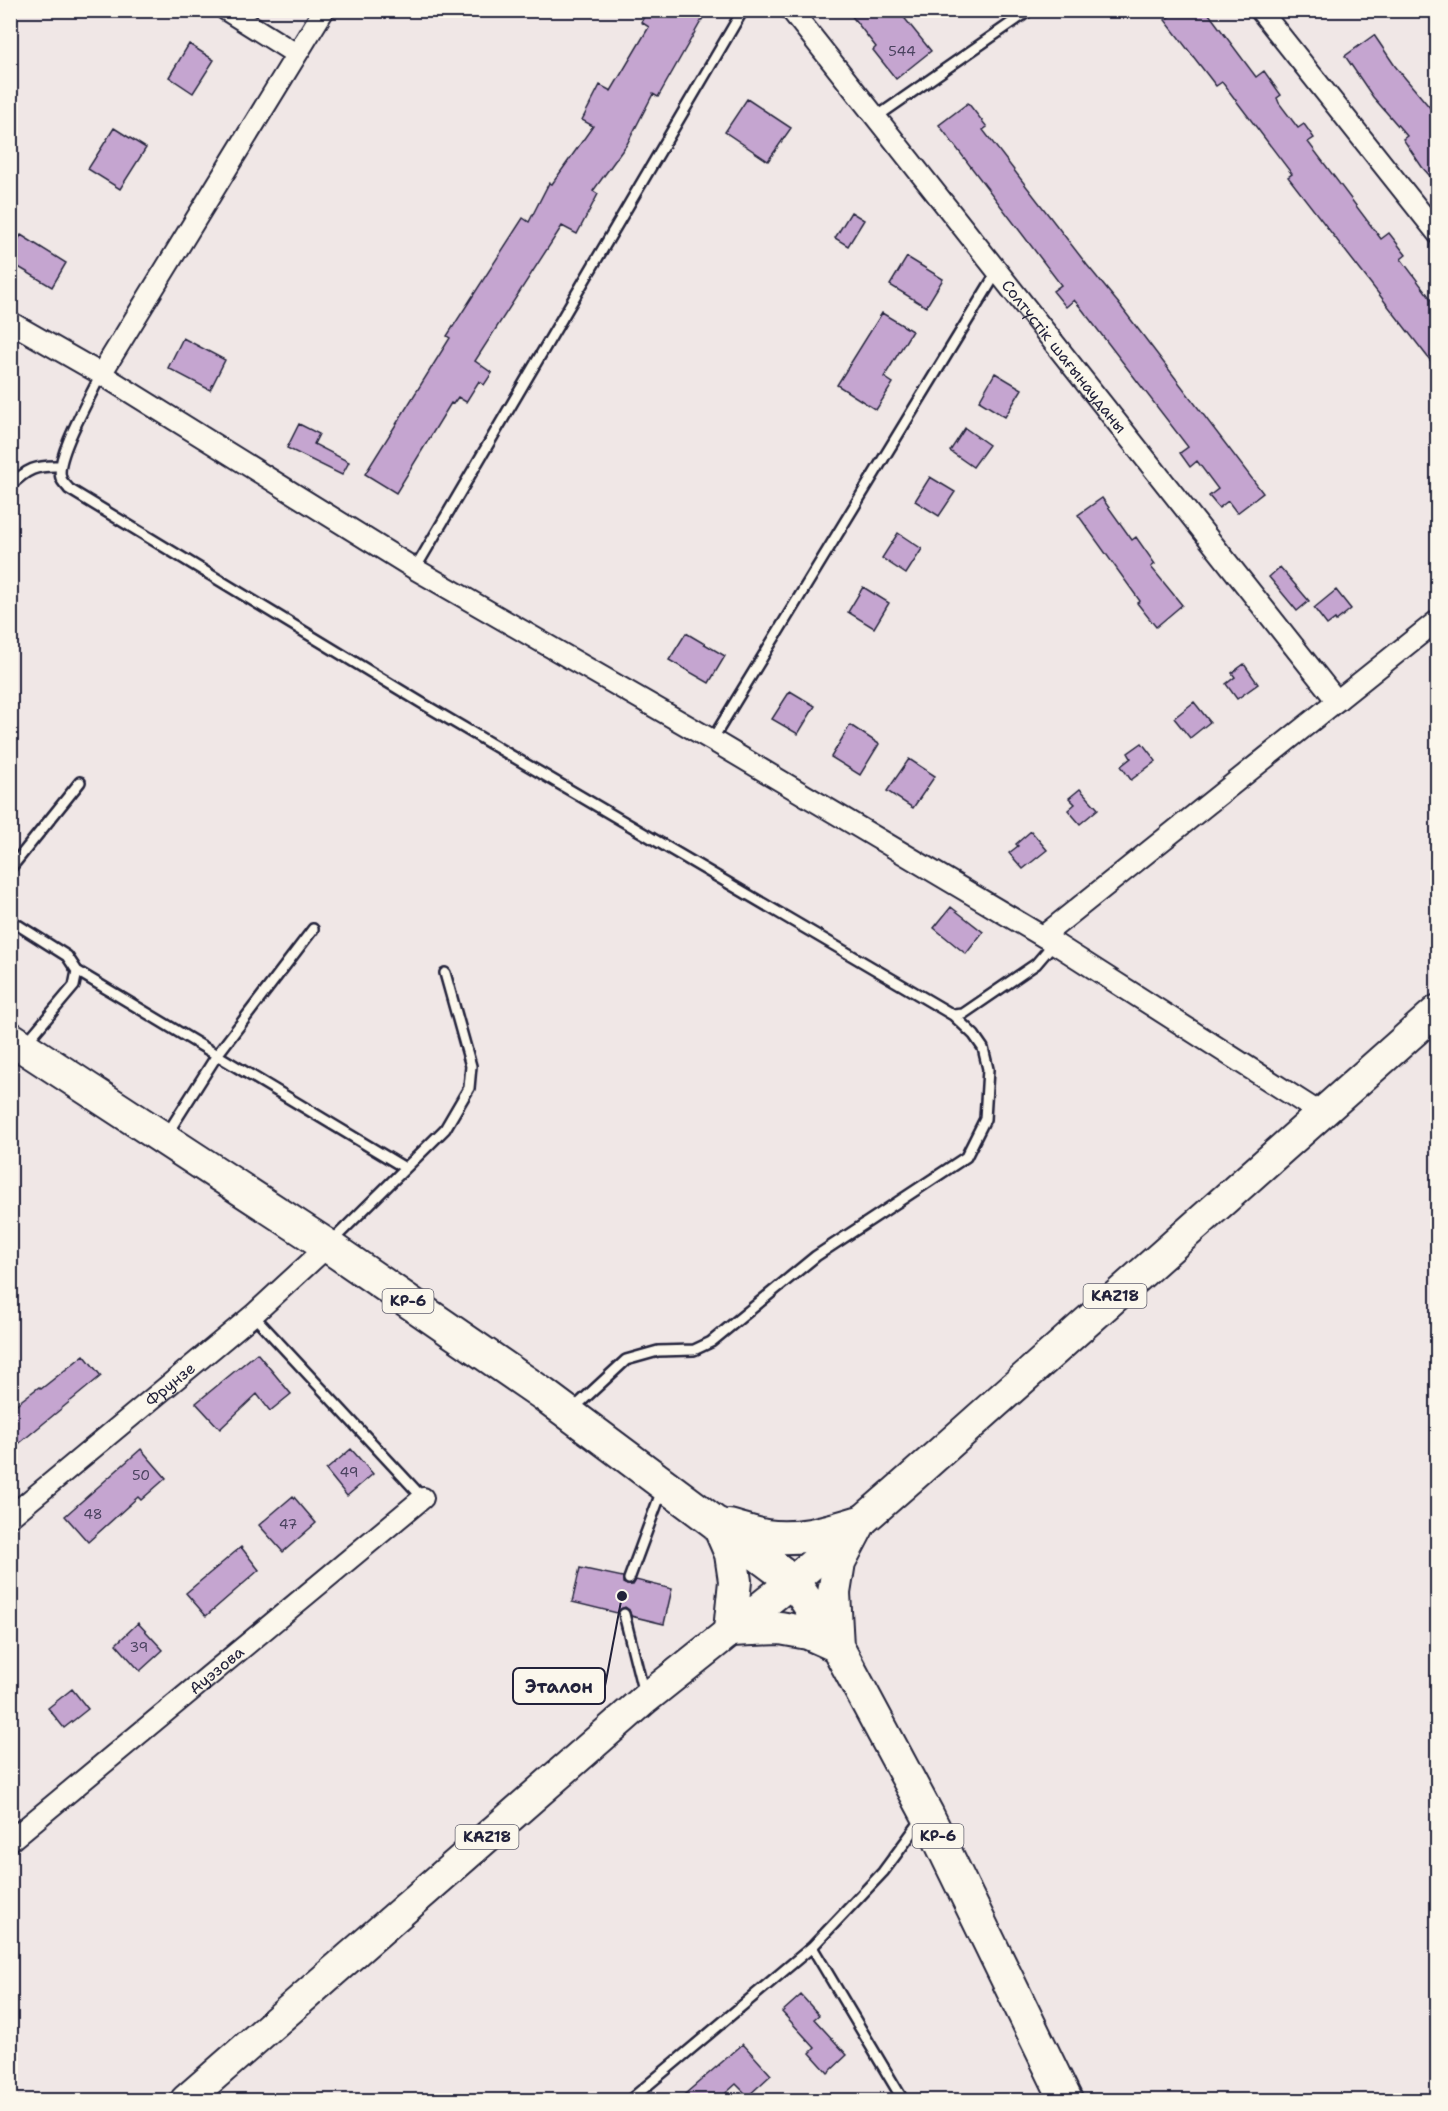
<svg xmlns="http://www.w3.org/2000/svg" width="1448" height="2111" font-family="'Shantell Sans',sans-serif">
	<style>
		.building { fill: #c5a5d0; stroke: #22223b; stroke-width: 1.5 }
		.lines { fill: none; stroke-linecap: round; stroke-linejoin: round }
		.service-casing { stroke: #22223b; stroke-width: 14 }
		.minor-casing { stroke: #22223b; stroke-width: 24 }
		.primary-casing { stroke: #22223b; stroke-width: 34 }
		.trunk-casing { stroke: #22223b; stroke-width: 36 }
		.service { stroke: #fbf7ec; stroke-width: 9 }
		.minor { stroke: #fbf7ec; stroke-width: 20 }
		.primary { stroke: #fbf7ec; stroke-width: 30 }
		.trunk { stroke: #fbf7ec; stroke-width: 32 }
		.labels { text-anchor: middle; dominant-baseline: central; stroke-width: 4.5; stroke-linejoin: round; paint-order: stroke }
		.number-label { font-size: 14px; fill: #4b4360 }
		.shield { fill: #fbf7ec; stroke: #636270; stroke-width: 1.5 }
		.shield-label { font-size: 15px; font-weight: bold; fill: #22223b }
		.street-label { font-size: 16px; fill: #22223b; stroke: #fbf7ec }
		.leader { fill: none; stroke: #22223b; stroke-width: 2 }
		.callout-dot { fill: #22223b; stroke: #fbf7ec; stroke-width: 2 }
		.callout { fill: #fbf7ec; stroke: #22223b; stroke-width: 2 }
		.callout-label { font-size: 18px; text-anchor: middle; font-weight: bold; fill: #22223b }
	</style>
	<rect width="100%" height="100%" fill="#f0e7e6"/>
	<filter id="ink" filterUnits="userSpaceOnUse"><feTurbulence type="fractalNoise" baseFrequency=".0167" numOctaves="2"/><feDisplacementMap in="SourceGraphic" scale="12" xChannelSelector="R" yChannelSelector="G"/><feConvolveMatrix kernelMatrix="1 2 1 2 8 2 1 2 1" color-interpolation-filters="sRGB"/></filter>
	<g filter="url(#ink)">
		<path class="building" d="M648,10H694L704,16L658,97L653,94L627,144L593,191L598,194L577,234L562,226L475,361L492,373L484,385L479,381L466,402L458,397L453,404L451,403L396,493L365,474L450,338L447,336L523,218L529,222L549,183L552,184L593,126L582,120L600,85L611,91L649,27L641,22Z
			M847,10H898L931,51L896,79L873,50L876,47Z
			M1178,10H1206L1256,77L1264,71L1281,95L1277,98L1279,103L1298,128L1304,124L1314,138L1308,142L1381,239L1389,233L1406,255L1401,259L1437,307V369L1288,177L1292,174L1222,82L1216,86L1165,20Z
			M1374,35L1395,66L1437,116V184L1422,167L1403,139L1407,136L1373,97L1345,56Z
			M189,44L214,60L193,93L169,77Z
			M747,99L791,128L768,161L725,132Z
			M968,103L987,127L983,130L1087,265L1119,304L1263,493L1237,513L1228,501L1219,508L1209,496L1218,489L1197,461L1190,467L1180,453L1188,447L1081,308L1074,300L1066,307L1053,291L1061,285L939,125Z
			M114,128L146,148L120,189L88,169Z
			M851,212L864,220L848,246L835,238Z
			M21,235L66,263L52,287L10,262V253Z
			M907,257L943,279L926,307L890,285Z
			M882,313L912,331L884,377L893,383L876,410L837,385Z
			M183,338L225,360L210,390L168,368Z
			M995,373L1022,389L1005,417L979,401Z
			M299,424L319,434L314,444L349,462L342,475L287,448Z
			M965,428L989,445L973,467L950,451Z
			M930,477L955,492L939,516L915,501Z
			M1102,498L1132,540L1136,537L1155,564L1151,567L1182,605L1156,627L1137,603L1140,601L1078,515Z
			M898,533L922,549L906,574L882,558Z
			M1280,567L1309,601L1297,611L1269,577Z
			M863,587L889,603L874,628L848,612Z
			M1336,590L1351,609L1336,621L1335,619L1327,625L1314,608Z
			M686,633L725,656L709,683L669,660Z
			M1244,664L1258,684L1237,699L1226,684L1235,677L1232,673Z
			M790,691L815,706L798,734L772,719Z
			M1194,702L1210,722L1190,738L1174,718Z
			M850,725L879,744L860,775L831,757Z
			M1142,743L1156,761L1131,780L1121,766L1131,758L1128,753Z
			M909,759L935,776L913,808L887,791Z
			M1080,789L1098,809L1080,824L1068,810L1075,804L1069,798Z
			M1031,831L1047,850L1023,869L1009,853L1018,846L1016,844Z
			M951,907L983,932L966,954L934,928Z
			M257,1353L291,1394L270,1411L257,1394L220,1429L196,1403Z
			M84,1355L101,1376L10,1451V1409L39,1387L41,1389Z
			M141,1449L166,1478L141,1500L138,1497L88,1542L65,1516Z
			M351,1449L373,1474L347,1496L326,1470Z
			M293,1496L316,1523L283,1552L259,1525Z
			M241,1547L259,1570L206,1616L186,1593Z
			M580,1568L623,1577V1583L627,1585H633L636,1580L672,1589L664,1624L631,1616L629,1610L625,1607L620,1609L617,1613L572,1602Z
			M138,1623L163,1650L140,1671L116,1644Z
			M72,1689L88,1709L64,1728L48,1708Z
			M801,1995L819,2015L814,2019L847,2055L828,2073L810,2053L815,2048L782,2012Z
			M743,2044L771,2075L748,2096L736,2084L718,2100H678Z"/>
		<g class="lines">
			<g class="service-casing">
				<path id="service" d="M875,118L1030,10
					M101,374C92,394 54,459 61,478C62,482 67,486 69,489L425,705L953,1015L963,1014L1036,964L1054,943
					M10,486C27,469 36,465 60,466
					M415,569L743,10
					M712,740L997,272
					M10,869L80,782
					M10,920L67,956L77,971L74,986L26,1043
					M77,971L405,1168
					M167,1134L217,1055L313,929
					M331,1242L445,1129L469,1088L471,1066L445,973
					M253,1315L423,1498
					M572,1410L626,1360L658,1351L694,1350L711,1342L816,1256L966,1157L985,1119L988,1069L983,1048L974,1035L953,1015
					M629,1579L662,1490
					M624,1614L644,1694
					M812,1947L903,2100
					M630,2100L812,1947L883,1872L923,1818"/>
			</g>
			<g class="minor-casing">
				<g id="minor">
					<path d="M226,10L296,54"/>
					<path id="s1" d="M791,10L1337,701"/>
					<path d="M1260,10L1438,234"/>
					<path d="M10,322L101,374L415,569L712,740L1054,943L1320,1113"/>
					<path d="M101,374L324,10"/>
					<path d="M1043,936L1438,620"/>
					<path id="s2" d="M10,1517L253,1315L328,1246"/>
					<path id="s3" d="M10,1841L423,1498"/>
				</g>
			</g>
			<g class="primary-casing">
				<path id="primary" d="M186,2100L645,1699L793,1581L909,1480L1438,1010"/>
			</g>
			<g class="trunk-casing">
				<path id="trunk" d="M10,1038L328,1246L543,1394L793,1581L837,1646L927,1814L1066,2100
					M718,1524L731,1554L735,1581L730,1630L780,1628L808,1633L837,1646L834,1593L839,1562L860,1522
					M729,1526C741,1529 754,1534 766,1536C799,1541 829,1531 860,1522"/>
			</g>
			<use href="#service" class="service"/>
			<use href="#minor" class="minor"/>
			<use href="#primary" class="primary"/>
			<use href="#trunk" class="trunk"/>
		</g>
	</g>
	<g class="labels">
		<g class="number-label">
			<text x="902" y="51">544</text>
			<text x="349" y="1472">49</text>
			<text x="141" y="1475">50</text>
			<text x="93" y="1514">48</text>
			<text x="288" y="1524">47</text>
			<text x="139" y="1647">39</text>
		</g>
		<g class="shield">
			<rect x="1083.5" y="1284" width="63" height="24" rx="4.5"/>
			<rect x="382.5" y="1289" width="51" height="24" rx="4.5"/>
			<rect x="912.5" y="1824" width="51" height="24" rx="4.5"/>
			<rect x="455.5" y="1825" width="63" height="24" rx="4.5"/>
		</g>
		<g class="shield-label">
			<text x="1115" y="1296">KAZ18</text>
			<text x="408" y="1301">KP-6</text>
			<text x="938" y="1836">KP-6</text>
			<text x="487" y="1837">KAZ18</text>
		</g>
		<g class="street-label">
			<text stroke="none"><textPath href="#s1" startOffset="441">Солтүстік шағынауданы</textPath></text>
			<text stroke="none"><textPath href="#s2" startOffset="208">Фрунзе</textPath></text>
			<text stroke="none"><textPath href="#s3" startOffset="268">Ауэзова</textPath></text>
		</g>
	</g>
	<path class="leader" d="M622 1596L605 1686"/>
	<circle class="callout-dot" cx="622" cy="1596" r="6"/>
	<rect class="callout" x="513" y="1668" width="92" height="36" rx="6"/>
	<g class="callout-label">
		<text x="559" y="1693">Эталон</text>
	</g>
	<rect width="1448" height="2111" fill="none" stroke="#fbf7ec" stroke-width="36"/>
	<rect x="18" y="18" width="1412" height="2075" fill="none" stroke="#22223b" stroke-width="2" filter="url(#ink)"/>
</svg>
